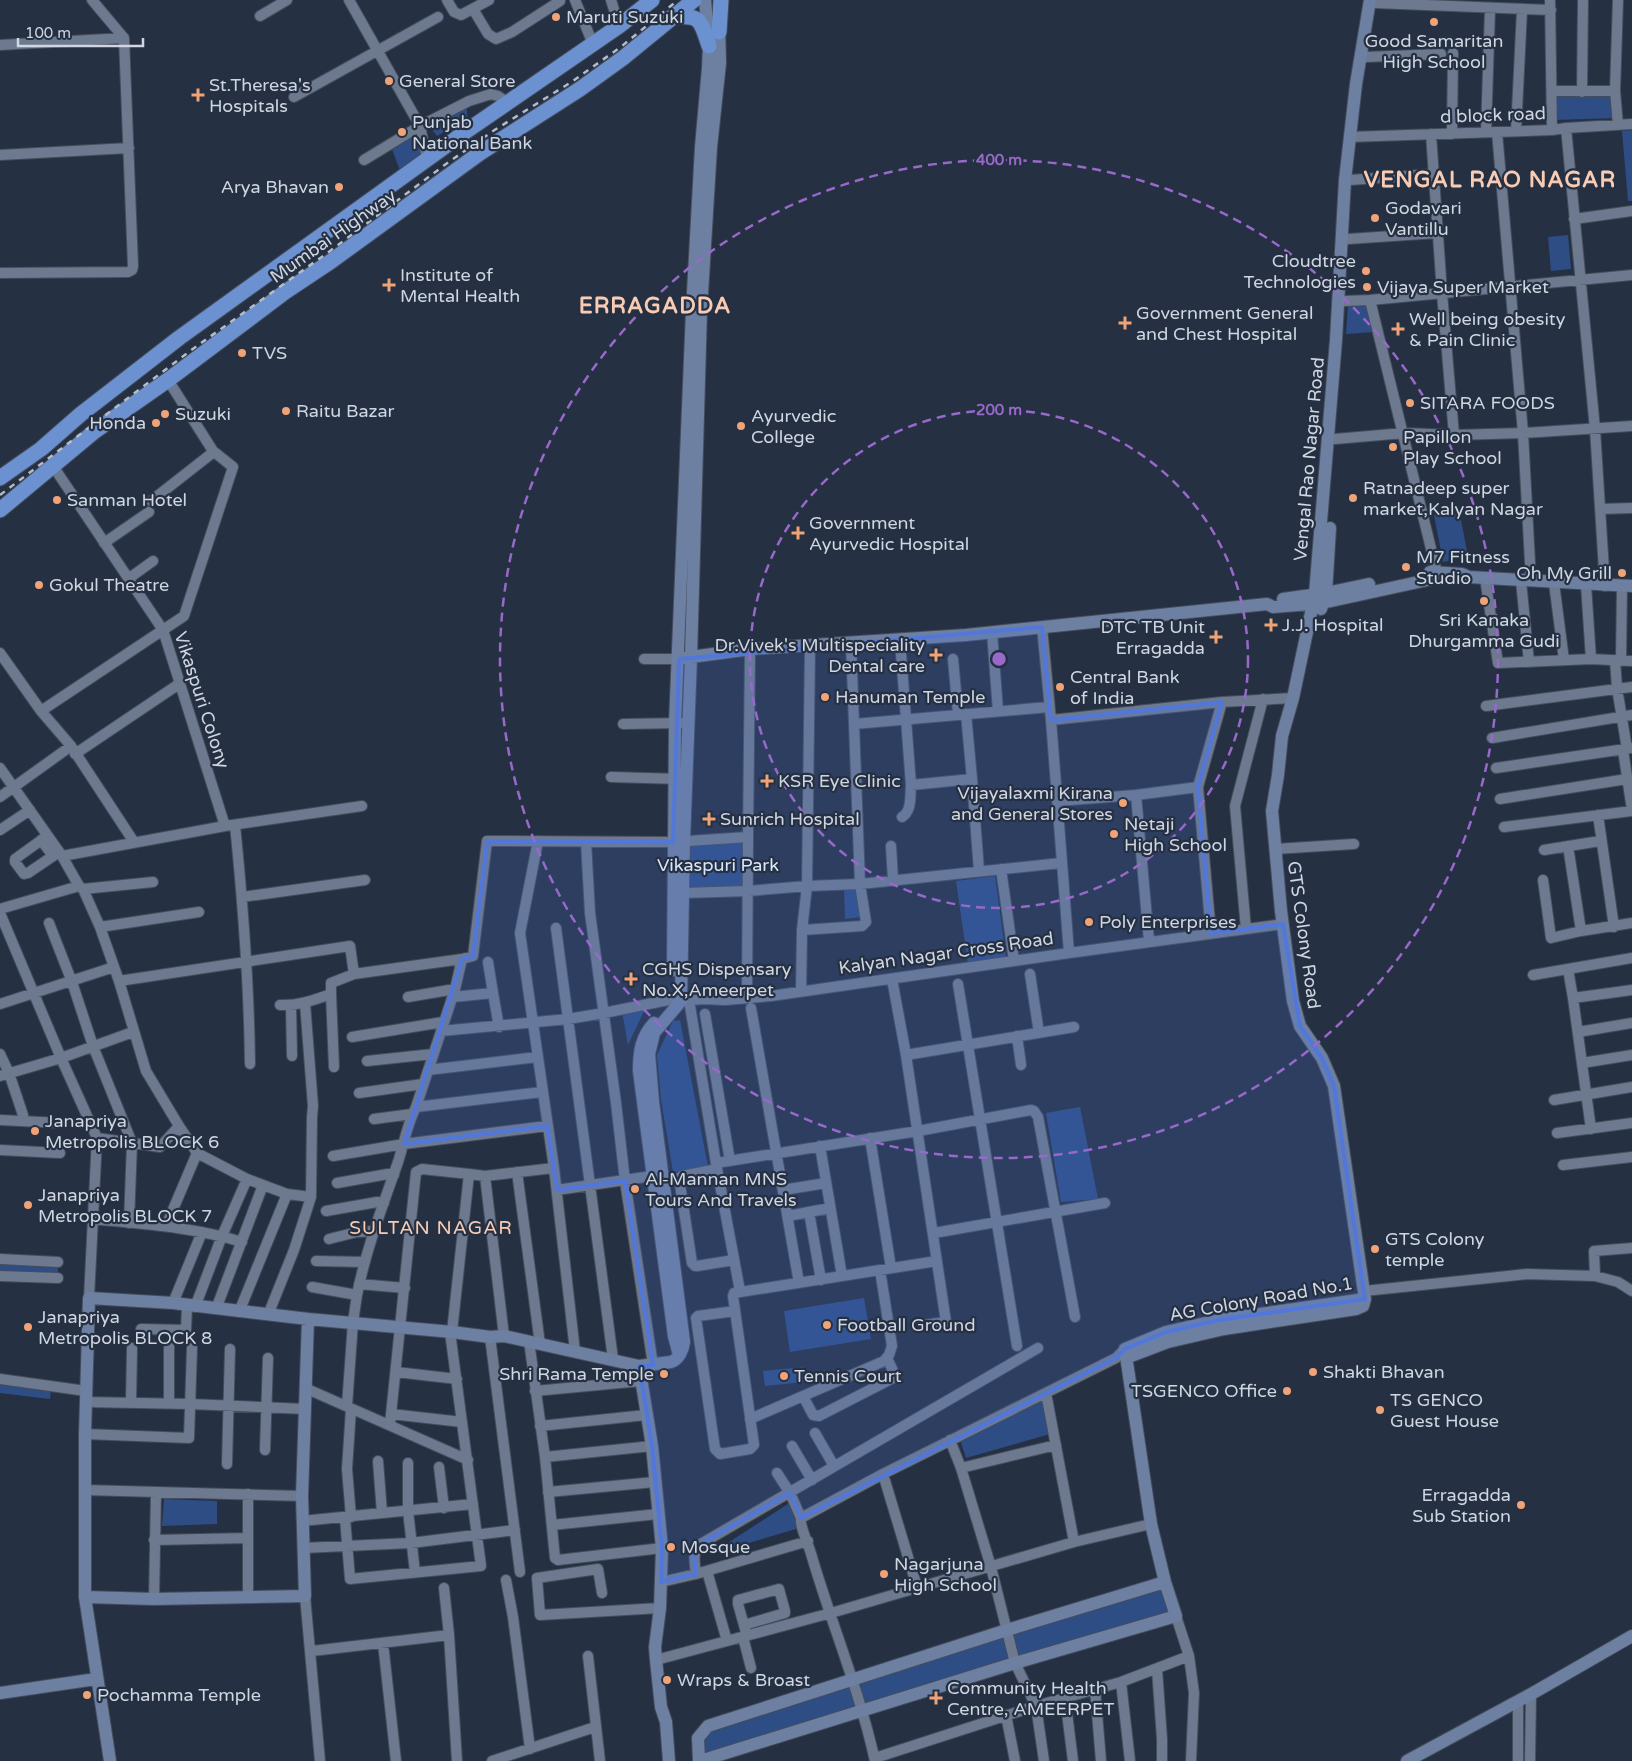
<svg xmlns="http://www.w3.org/2000/svg" width="1632" height="1761" font-family="'Varela Round',sans-serif">
	<style>
		.green { fill: #2e4d84 }
		.lines { fill: none; stroke-linecap: round; stroke-linejoin: round }
		.street-casing { stroke: #444d5c; stroke-width: 12 }
		.secondary-casing { stroke: #444d5c; stroke-width: 14 }
		.highway-casing { stroke: #444d5c; stroke-width: 17 }
		.street { stroke: #6d798e; stroke-width: 10 }
		.secondary { stroke: #6d80a2; stroke-width: 12 }
		.highway { stroke: #6c91d1; stroke-width: 15 }
		.rail { stroke: #b4bcc8; stroke-width: 2.5; stroke-dasharray: 6 6; stroke-linecap: butt }
		.marked { fill: #5277db; fill-opacity: 0.2; stroke: #5277db; stroke-width: 4; stroke-linejoin: round }
		.ring { fill: none; stroke: #9868cb; stroke-width: 2.5; stroke-dasharray: 9 6 }
		.poi-dot { fill: #efa377; stroke: #253042; stroke-width: 2 }
		.labels { text-anchor: middle; dominant-baseline: central; stroke-width: 4.5; stroke-linejoin: round; paint-order: stroke }
		.poi-label { font-size: 18px; fill: #cfd6e1; stroke: #253042; text-anchor: start }
		.street-label { font-size: 18px; fill: #cfd6e1; stroke: #253042 }
		.park-label { font-size: 18px; fill: #d8e5fa; stroke: #253042 }
		.neighbourhood-label { font-size: 19px; letter-spacing: 1px; fill: #f8ccb4; stroke: #253042 }
		.district-label { font-size: 22px; font-weight: bold; letter-spacing: 1px; fill: #f8ccb4; stroke: #253042 }
		.centre { fill: #9868cb; stroke: #253042; stroke-width: 2.5 }
		.ring-label { font-size: 15px; text-anchor: middle; font-weight: bold; fill: #9868cb; stroke: #253042; stroke-width: 4.5; stroke-linejoin: round; paint-order: stroke }
	</style>
	<rect width="100%" height="100%" fill="#253042"/>
	<path class="green" d="M1553,97H1613L1617,118L1555,120Z
		M466,105L468,119L437,136L430,127Z
		M1632,130V201H1628L1622,131Z
		M418,134L423,157L400,171L392,149Z
		M1568,235L1571,269L1551,271L1548,237Z
		M1367,303L1374,332L1346,334L1348,304Z
		M1459,509L1468,557L1443,562L1434,515Z
		M746,838L747,890L687,891L689,841Z
		M995,876L1006,958L968,964L956,881Z
		M854,886L861,917L845,919L844,889Z
		M645,1009L628,1045L622,1011Z
		M680,1020L708,1167L673,1172L661,1099L657,1055L673,1021Z
		M1080,1107L1098,1199L1061,1202L1046,1113Z
		M0,1262L58,1264V1274L0,1273Z
		M864,1298L871,1339L790,1352L784,1311Z
		M803,1367L805,1382L765,1386L763,1371Z
		M0,1383L51,1389L50,1399L0,1393Z
		M1041,1399L1050,1434L966,1458L960,1440Z
		M164,1499L217,1501V1524L162,1526Z
		M791,1502L799,1528L709,1555Z
		M1165,1582L1176,1616L699,1761L708,1726Z"/>
	<g class="lines">
		<g class="street-casing">
			<path id="street" d="M349,0L420,126L427,158
				M447,0L454,12L461,15L489,0
				M575,0L593,44
				M611,0L619,26
				M1550,0L1552,130
				M1618,0L1615,91L1618,125
				M1375,3L1551,10
				M473,9L488,34L496,39L512,32L560,1L559,0
				M260,16L287,0
				M0,45L124,38
				M1366,57L1441,54
				M1552,91H1615
				M1582,92L1583,0
				M294,97L438,17
				M1566,128L1595,429L1605,586
				M1516,131L1522,10
				M1486,132L1490,9
				M1497,132L1523,433L1531,581
				M1431,134L1442,293L1454,435
				M1452,134L1453,53
				M1349,137L1552,130L1566,128L1632,124
				M0,155L129,148
				M364,160L420,126L469,101L491,94L498,96L508,103
				M1350,180L1433,174
				M1574,219L1632,211
				M1348,239L1437,233
				M0,273L128,272L132,270L133,266L124,38L92,0
				M1370,300L1632,275
				M1345,301L1370,300L1437,573
				M1335,439L1404,433L1454,435L1523,433L1632,426
				M53,466L163,630L225,826
				M151,501L211,454L213,451L168,380
				M1601,509L1632,508
				M104,543L149,512
				M1485,578L1498,663L1591,659L1632,661
				M128,579L153,561
				M1521,581L1529,662
				M1554,583L1564,660
				M1586,585L1591,659
				M992,632L998,711
				M900,640L911,785C910,796 912,811 902,817
				M0,653L41,711L71,746L134,842
				M644,659H679
				M953,659L958,714
				M1615,660L1617,688L1627,749
				M1621,660L1622,586
				M1486,706L1632,687
				M41,711L184,616L233,467L213,451
				M1051,720L1222,702L1293,698
				M623,724L682,723
				M854,724L1049,707
				M1492,738L1632,715
				M1623,750L1632,810
				M75,754L179,684
				M0,768L62,856L79,886L83,889L100,927L119,981L146,1071L179,1126L197,1153L247,1179L287,1194L311,1197
				M1496,768L1632,748
				M611,777L680,779
				M972,779L979,871
				M911,785L972,779L966,714
				M1136,795L1149,941
				M0,797L71,746
				M1500,799L1627,779
				M1057,801L1136,795L1198,787
				M1598,815L1614,927
				M235,825C243,904 249,984 250,1064
				M1504,827L1632,811
				M0,830L30,810
				M47,836L15,859V862L24,874L28,873L59,852
				M748,837L750,649
				M41,840L53,856
				M538,841L520,933L554,1168L575,1351
				M586,842L590,913L616,1103L625,1181L653,1365
				M891,846L893,880
				M1568,846L1581,931
				M1275,849L1354,844
				M1544,850L1600,841
				M62,856L225,826L362,806
				M1001,869L1014,961
				M1543,880L1551,938L1581,931L1632,923
				M83,889L153,882
				M683,893L748,891L807,886L860,884L1061,863
				M242,897L365,880
				M0,909L79,886
				M0,913L61,1058L97,1138L89,1298
				M49,923L72,982L93,1046L132,1143L129,1223
				M100,927L199,912
				M556,928L613,1359
				M1246,929L1235,806L1263,699
				M802,930L862,926L866,922L860,884L851,643
				M1211,933L1198,787L1222,702
				M1069,953L1283,924
				M488,962L493,993
				M1568,969L1573,998
				M1030,974L1039,1033
				M1533,975L1632,958
				M892,979L906,1055L946,1322L924,1325
				M119,981L350,946L354,974
				M958,984L1017,1346
				M801,992L802,930L807,886L810,645
				M331,994L334,1067
				M408,997L455,989
				M453,997L493,993L499,1027
				M689,1000L716,1163
				M0,1004L114,967
				M280,1005C298,1006 314,1000 331,994V983L354,974L462,959L473,956L487,841L673,842L748,837L747,997
				M291,1006L292,1056
				M751,1008L799,1283
				M705,1014L730,1161
				M441,1031L568,1019L604,1013L673,999L681,1001L703,999L725,1000L771,996L1069,953L1051,720L1042,627
				M1578,1032L1632,1023
				M1017,1036L1021,1065
				M352,1037L443,1022
				M0,1054L9,1073L23,1115
				M906,1055L1074,1027
				M367,1061L433,1054
				M1582,1063L1632,1055
				M428,1070L537,1057
				M0,1076L61,1058L133,1032
				M359,1093L423,1084
				M1554,1100L1632,1087
				M416,1107L542,1092
				M374,1119L412,1114
				M0,1120L61,1123
				M1591,1129L1573,998L1632,990
				M1557,1133L1632,1123
				M97,1138L160,1147L179,1126
				M870,1138L891,1268
				M820,1146L842,1276
				M0,1150L60,1153
				M333,1156L404,1144L547,1126
				M1563,1165L1632,1157
				M717,1169L682,1176L679,1178L692,1263L695,1266H697L734,1260
				M517,1172L540,1344
				M485,1176L504,1336
				M337,1183L388,1174L394,1175
				M557,1190L659,1175
				M783,1190L826,1183
				M326,1211L377,1202L384,1203
				M809,1212L821,1280
				M788,1216L830,1208
				M92,1219C142,1224 193,1227 242,1242
				M166,1226L197,1153
				M934,1233L1105,1203
				M329,1239L357,1232L375,1231
				M0,1259L58,1262
				M316,1261L365,1262
				M0,1276L58,1278
				M1595,1276L1594,1251L1632,1248
				M359,1284L405,1288
				M312,1287L357,1295C366,1249 383,1205 398,1162C404,1144 407,1124 416,1107L455,989L462,959
				M740,1291L716,1163L918,1131L1031,1110L1034,1111L1038,1117L1075,1317
				M1364,1291L1527,1274L1595,1276L1618,1282L1632,1291
				M173,1303L202,1232
				M195,1307L222,1236L247,1179
				M216,1309L263,1185
				M735,1311L698,1316L696,1318L715,1449L720,1454L750,1449L754,1445L733,1296L734,1293L937,1261
				M239,1312L287,1194
				M268,1315L294,1250L311,1197L312,1117L313,1106L305,1003
				M141,1329L186,1330L187,1306
				M452,1332L469,1174L485,1176L554,1168
				M490,1337L520,1572
				M529,1341L545,1457L555,1558L558,1560L662,1548
				M396,1372L457,1379
				M0,1379L86,1391
				M305,1388L468,1460
				M535,1391L641,1381
				M1046,1393L1074,1542
				M803,1396L813,1415L819,1416L893,1378L894,1373L887,1358
				M85,1402L190,1404L305,1409
				M131,1403L132,1348
				M169,1403V1346
				M347,1406L353,1322L357,1295
				M351,1409L347,1469L351,1517
				M391,1414L462,1422
				M750,1419L884,1361L889,1355L892,1346L880,1270
				M390,1424L416,1172L422,1169L469,1174
				M540,1426L646,1415
				M815,1433L834,1466
				M85,1434L189,1438L192,1348
				M950,1440L961,1468L991,1567L1015,1663L1036,1706L1044,1761
				M792,1446L812,1480
				M265,1450L268,1358
				M545,1457L652,1446
				M378,1461L382,1513
				M408,1463V1511L415,1572
				M227,1464L230,1349
				M439,1467L444,1508
				M961,1468L1056,1445
				M777,1473L790,1493L801,1518
				M883,1474L917,1587
				M85,1490L302,1496
				M548,1492L655,1482
				M345,1518L350,1579L481,1566L450,1332
				M302,1521L473,1504
				M552,1525L658,1514
				M154,1540L248,1538
				M303,1548L411,1543L515,1530
				M707,1571L727,1641
				M696,1574C695,1564 692,1553 699,1545L1038,1348
				M506,1580L513,1617L530,1749
				M661,1582L696,1574L808,1541
				M444,1588L449,1635L457,1761
				M602,1593L598,1569L537,1578L540,1615L660,1608
				M305,1596L320,1761
				M248,1597V1494
				M154,1599L156,1492
				M1176,1616L1189,1656L1194,1693L1191,1761
				M744,1625L785,1613V1611L779,1589L738,1600V1604L747,1636
				M743,1637L751,1668
				M383,1643L396,1761
				M312,1651L449,1635
				M588,1656L600,1761
				M656,1660L831,1613L1074,1542L1151,1524
				M1157,1669L1162,1739V1761
				M1121,1682L1130,1761
				M1095,1689L1101,1761
				M1065,1697L1073,1761
				M1006,1715L1015,1761
				M875,1758L1036,1706L1121,1682L1189,1656
				M492,1761L595,1727
				M875,1761C860,1692 832,1625 812,1557C810,1548 799,1525 801,1518L883,1474L1116,1358L1125,1349
				M1518,1761V1701
				M1530,1761L1531,1694"/>
		</g>
		<g class="secondary-casing">
			<path id="secondary" d="M1430,572L1462,574L1469,577L1632,586
				M1283,599L1326,593L1369,584
				M1321,609L1326,593L1330,528
				M683,658L750,649L966,635L1267,604L1273,607L1322,603L1432,579L1437,573
				M673,970L675,723L692,311L701,147L708,68L709,46L705,0
				M654,1023C641,1037 639,1052 639,1071L674,1336L679,1355
				M1126,1358L1168,1342L1224,1329L1356,1309L1363,1306L1365,1299L1334,1086L1322,1058L1300,1026L1293,1001L1281,911L1272,811L1278,775L1282,736L1293,698L1315,594L1336,340L1345,180L1356,84L1370,0
				M639,1366L652,1446L662,1548L660,1608L655,1647L656,1660L661,1707L666,1722L669,1761
				M85,1597L154,1599L305,1596L302,1496L308,1319
				M0,1693L96,1679
				M110,1761L85,1597V1434L89,1298L173,1303L308,1319L452,1332L490,1337L504,1336L639,1366L671,1362C679,1359 683,1350 684,1342L653,1102L649,1054L654,1033L681,1001L684,840L691,657L701,310L711,147L720,63L719,22
				M699,1761L698,1738L708,1726L1007,1630L1165,1582
				M700,1761L1015,1663L1176,1616L1165,1582L1151,1524L1125,1349L1166,1332L1219,1320L1365,1299
				M1407,1761L1533,1693L1632,1636"/>
		</g>
		<g class="highway-casing">
			<path id="highway" d="M672,17C701,15 700,19 709,46
				M719,32L721,0
				M0,478L41,449L81,414L179,338L465,132L619,26L652,0
				M0,510L95,431L168,380L285,292L330,262L480,153L580,89L623,58L694,0"/>
		</g>
		<use href="#street" class="street"/>
		<use href="#secondary" class="secondary"/>
		<use href="#highway" class="highway"/>
		<path class="rail" d="M0,495L190,351L330,251L446,164L493,131L573,81L622,46L678,0"/>
	</g>
	<path class="marked" d="M1042,627L1051,720L1222,702L1198,787L1211,933L1283,924L1300,1026L1322,1058L1334,1086L1365,1299L1219,1320L1166,1332L1125,1349L1116,1358L801,1518L790,1493L699,1545L694,1555L696,1574L661,1582L662,1548L652,1446L639,1366L653,1365L625,1181L557,1190L547,1126L404,1144L462,959L473,956L487,841L673,842L679,659Z"/>
	<g class="ring">
		<circle cx="999" cy="659" r="249"/>
		<circle cx="999" cy="659" r="499"/>
	</g>
	<g class="poi-dot">
		<circle cx="556" cy="17" r="5"/>
		<circle cx="1434" cy="22" r="5"/>
		<circle cx="389" cy="81" r="5"/>
		<path d="M195.5 87.5h5v5h5v5h-5v5h-5v-5h-5v-5h5z"/>
		<circle cx="402" cy="132" r="5"/>
		<circle cx="339" cy="187" r="5"/>
		<circle cx="1375" cy="218" r="5"/>
		<circle cx="1366" cy="271" r="5"/>
		<path d="M386.5 277.5h5v5h5v5h-5v5h-5v-5h-5v-5h5z"/>
		<circle cx="1367" cy="287" r="5"/>
		<path d="M1122.5 315.5h5v5h5v5h-5v5h-5v-5h-5v-5h5z"/>
		<path d="M1395.5 321.5h5v5h5v5h-5v5h-5v-5h-5v-5h5z"/>
		<circle cx="242" cy="353" r="5"/>
		<circle cx="1410" cy="403" r="5"/>
		<circle cx="286" cy="411" r="5"/>
		<circle cx="165" cy="414" r="5"/>
		<circle cx="156" cy="423" r="5"/>
		<circle cx="741" cy="426" r="5"/>
		<circle cx="1393" cy="447" r="5"/>
		<circle cx="1353" cy="498" r="5"/>
		<circle cx="57" cy="500" r="5"/>
		<path d="M795.5 525.5h5v5h5v5h-5v5h-5v-5h-5v-5h5z"/>
		<circle cx="1406" cy="567" r="5"/>
		<circle cx="1622" cy="573" r="5"/>
		<circle cx="39" cy="585" r="5"/>
		<circle cx="1484" cy="601" r="5"/>
		<path d="M1268.5 617.5h5v5h5v5h-5v5h-5v-5h-5v-5h5z"/>
		<path d="M1213.5 629.5h5v5h5v5h-5v5h-5v-5h-5v-5h5z"/>
		<path d="M933.5 647.5h5v5h5v5h-5v5h-5v-5h-5v-5h5z"/>
		<circle cx="1060" cy="687" r="5"/>
		<circle cx="825" cy="697" r="5"/>
		<path d="M764.5 773.5h5v5h5v5h-5v5h-5v-5h-5v-5h5z"/>
		<circle cx="1123" cy="803" r="5"/>
		<path d="M706.5 811.5h5v5h5v5h-5v5h-5v-5h-5v-5h5z"/>
		<circle cx="1114" cy="834" r="5"/>
		<circle cx="1089" cy="922" r="5"/>
		<path d="M628.5 971.5h5v5h5v5h-5v5h-5v-5h-5v-5h5z"/>
		<circle cx="35" cy="1131" r="5"/>
		<circle cx="635" cy="1189" r="5"/>
		<circle cx="28" cy="1205" r="5"/>
		<circle cx="1375" cy="1249" r="5"/>
		<circle cx="827" cy="1325" r="5"/>
		<circle cx="28" cy="1327" r="5"/>
		<circle cx="1313" cy="1372" r="5"/>
		<circle cx="664" cy="1374" r="5"/>
		<circle cx="784" cy="1376" r="5"/>
		<circle cx="1287" cy="1391" r="5"/>
		<circle cx="1380" cy="1410" r="5"/>
		<circle cx="1521" cy="1505" r="5"/>
		<circle cx="671" cy="1547" r="5"/>
		<circle cx="884" cy="1574" r="5"/>
		<circle cx="667" cy="1680" r="5"/>
		<circle cx="87" cy="1695" r="5"/>
		<path d="M933.5 1690.5h5v5h5v5h-5v5h-5v-5h-5v-5h5z"/>
	</g>
	<g class="labels">
		<g class="poi-label">
			<text x="566" y="17">Maruti Suzuki</text>
			<text x="1434" y="41" text-anchor="middle">Good Samaritan<tspan x="1434" dy="21">High School</tspan></text>
			<text x="399" y="81">General Store</text>
			<text x="209" y="85">St.Theresa's<tspan x="209" dy="21">Hospitals</tspan></text>
			<text x="412" y="122">Punjab<tspan x="412" dy="21">National Bank</tspan></text>
			<text x="329" y="187" text-anchor="end">Arya Bhavan</text>
			<text x="1385" y="208">Godavari<tspan x="1385" dy="21">Vantillu</tspan></text>
			<text x="1356" y="261" text-anchor="end">Cloudtree<tspan x="1356" dy="21">Technologies</tspan></text>
			<text x="400" y="275">Institute of<tspan x="400" dy="21">Mental Health</tspan></text>
			<text x="1377" y="287">Vijaya Super Market</text>
			<text x="1136" y="313">Government General<tspan x="1136" dy="21">and Chest Hospital</tspan></text>
			<text x="1409" y="319">Well being obesity<tspan x="1409" dy="21">&amp; Pain Clinic</tspan></text>
			<text x="252" y="353">TVS</text>
			<text x="1420" y="403">SITARA FOODS</text>
			<text x="296" y="411">Raitu Bazar</text>
			<text x="175" y="414">Suzuki</text>
			<text x="751" y="416">Ayurvedic<tspan x="751" dy="21">College</tspan></text>
			<text x="146" y="423" text-anchor="end">Honda</text>
			<text x="1403" y="437">Papillon<tspan x="1403" dy="21">Play School</tspan></text>
			<text x="1363" y="488">Ratnadeep super<tspan x="1363" dy="21">market,Kalyan Nagar</tspan></text>
			<text x="67" y="500">Sanman Hotel</text>
			<text x="809" y="523">Government<tspan x="809" dy="21">Ayurvedic Hospital</tspan></text>
			<text x="1416" y="557">M7 Fitness<tspan x="1416" dy="21">Studio</tspan></text>
			<text x="1612" y="573" text-anchor="end">Oh My Grill</text>
			<text x="49" y="585">Gokul Theatre</text>
			<text x="1484" y="620" text-anchor="middle">Sri Kanaka<tspan x="1484" dy="21">Dhurgamma Gudi</tspan></text>
			<text x="1282" y="625">J.J. Hospital</text>
			<text x="1205" y="627" text-anchor="end">DTC TB Unit<tspan x="1205" dy="21">Erragadda</tspan></text>
			<text x="925" y="645" text-anchor="end">Dr.Vivek's Multispeciality<tspan x="925" dy="21">Dental care</tspan></text>
			<text x="1070" y="677">Central Bank<tspan x="1070" dy="21">of India</tspan></text>
			<text x="835" y="697">Hanuman Temple</text>
			<text x="778" y="781">KSR Eye Clinic</text>
			<text x="1113" y="793" text-anchor="end">Vijayalaxmi Kirana<tspan x="1113" dy="21">and General Stores</tspan></text>
			<text x="720" y="819">Sunrich Hospital</text>
			<text x="1124" y="824">Netaji<tspan x="1124" dy="21">High School</tspan></text>
			<text x="1099" y="922">Poly Enterprises</text>
			<text x="642" y="969">CGHS Dispensary<tspan x="642" dy="21">No.X,Ameerpet</tspan></text>
			<text x="45" y="1121">Janapriya<tspan x="45" dy="21">Metropolis BLOCK 6</tspan></text>
			<text x="645" y="1179">Al-Mannan MNS<tspan x="645" dy="21">Tours And Travels</tspan></text>
			<text x="38" y="1195">Janapriya<tspan x="38" dy="21">Metropolis BLOCK 7</tspan></text>
			<text x="1385" y="1239">GTS Colony<tspan x="1385" dy="21">temple</tspan></text>
			<text x="38" y="1317">Janapriya<tspan x="38" dy="21">Metropolis BLOCK 8</tspan></text>
			<text x="837" y="1325">Football Ground</text>
			<text x="1323" y="1372">Shakti Bhavan</text>
			<text x="654" y="1374" text-anchor="end">Shri Rama Temple</text>
			<text x="794" y="1376">Tennis Court</text>
			<text x="1277" y="1391" text-anchor="end">TSGENCO Office</text>
			<text x="1390" y="1400">TS GENCO<tspan x="1390" dy="21">Guest House</tspan></text>
			<text x="1511" y="1495" text-anchor="end">Erragadda<tspan x="1511" dy="21">Sub Station</tspan></text>
			<text x="681" y="1547">Mosque</text>
			<text x="894" y="1564">Nagarjuna<tspan x="894" dy="21">High School</tspan></text>
			<text x="677" y="1680">Wraps &amp; Broast</text>
			<text x="947" y="1688">Community Health<tspan x="947" dy="21">Centre, AMEERPET</tspan></text>
			<text x="97" y="1695">Pochamma Temple</text>
		</g>
		<g class="street-label">
			<text transform="translate(1493 115) rotate(-2)">d block road</text>
			<text transform="translate(333 236) rotate(-35)">Mumbai Highway</text>
			<text transform="translate(1309 459) rotate(-85)">Vengal Rao Nagar Road</text>
			<text transform="translate(202 700) rotate(72)">Vikaspuri Colony</text>
			<text transform="translate(1304 935) rotate(82)">GTS Colony Road</text>
			<text transform="translate(946 953) rotate(-8)">Kalyan Nagar Cross Road</text>
			<text transform="translate(1261 1299) rotate(-10)">AG Colony Road No.1</text>
		</g>
		<g class="park-label">
			<text x="718" y="865">Vikaspuri Park</text>
		</g>
		<g class="neighbourhood-label">
			<text x="431" y="1228">SULTAN NAGAR</text>
		</g>
		<g class="district-label">
			<text x="1490" y="180">VENGAL RAO NAGAR</text>
			<text x="655" y="306">ERRAGADDA</text>
		</g>
	</g>
	<circle cx="999" cy="659" r="8" class="centre"/>
	<g class="ring-label">
		<text x="999" y="165">400 m</text>
		<text x="999" y="415">200 m</text>
	</g>
	<path d="M18 38v8h125v-8" fill="none" stroke="#cfd6e1" stroke-width="2.5"/>
	<text x="25" y="38" font-size="15" fill="#cfd6e1" stroke="#253042" stroke-width="4" paint-order="stroke">100 m</text>
</svg>
